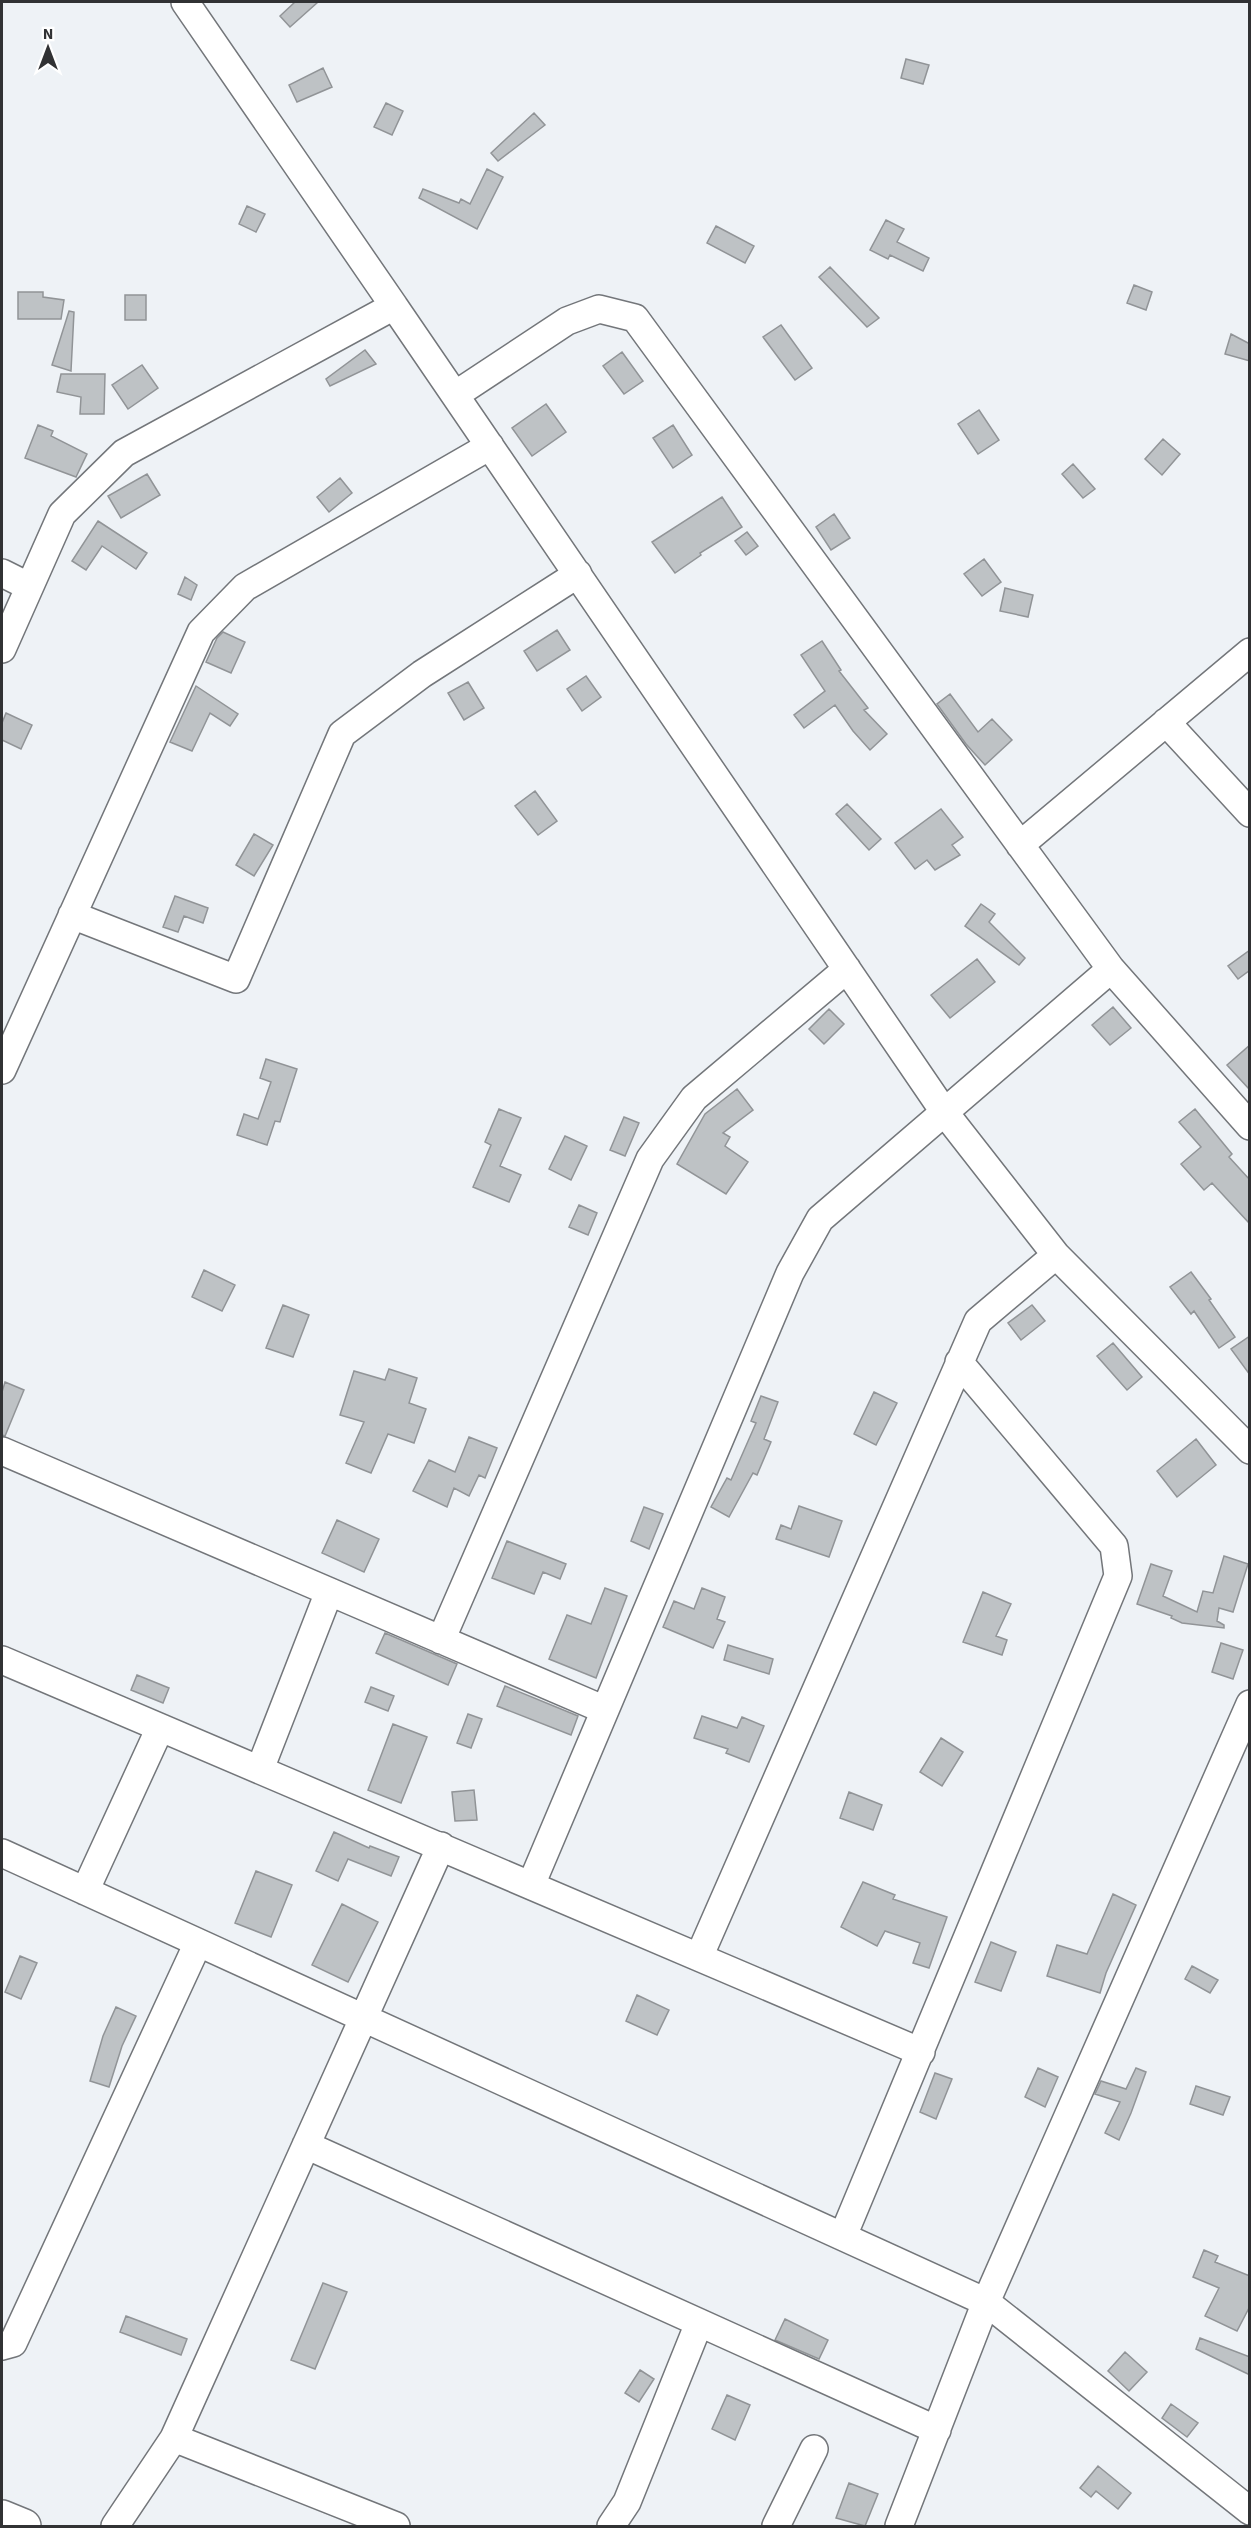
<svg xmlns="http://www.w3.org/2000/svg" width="1251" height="2528" font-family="'Source Sans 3',sans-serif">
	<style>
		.building { fill: #bec2c5; stroke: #919497; stroke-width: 1.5 }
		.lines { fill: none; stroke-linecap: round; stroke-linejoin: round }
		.minor-casing { stroke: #73767a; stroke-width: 30 }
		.major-casing { stroke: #73767a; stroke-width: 36 }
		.minor { stroke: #fff; stroke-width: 27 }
		.major { stroke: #fff; stroke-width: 33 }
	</style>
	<rect width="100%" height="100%" fill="#eef2f6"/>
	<path class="building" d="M295,2H318L290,27L280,16Z
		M906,59L929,65L923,84L901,78Z
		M323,68L332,87L297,102L289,85Z
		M386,103L403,111L392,135L374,127Z
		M534,113L545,125L498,161L491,153Z
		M487,169L503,177L477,229L419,198L423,189L459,203L461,199L470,204Z
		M247,206L265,214L256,232L239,224Z
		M886,220L904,229L897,242L929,258L923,271L890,255L888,259L870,250Z
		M716,226L754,246L745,263L707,243Z
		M830,267L879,318L867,327L819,277Z
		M1134,285L1152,292L1146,310L1127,303Z
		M18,292H43V297L64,300L61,319H18Z
		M125,295H146V320H125Z
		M69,311L74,312L71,371L52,365Z
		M781,325L812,368L795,380L763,337Z
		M1231,334L1250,344V361L1225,354Z
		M365,350L376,364L330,386L326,379Z
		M622,352L643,381L624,394L603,366Z
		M142,365L158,388L128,409L112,385Z
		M61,374H105L104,414H80L81,397L57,392Z
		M546,404L566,432L532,456L512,428Z
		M979,410L999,440L978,454L958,424Z
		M38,425L53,431L51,436L87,454L76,477L25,458Z
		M673,425L692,455L673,468L653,438Z
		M1163,439L1180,454L1162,475L1145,459Z
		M1073,464L1095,489L1083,498L1062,474Z
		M147,474L160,495L121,518L108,496Z
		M340,478L352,493L329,512L317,497Z
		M722,497L742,527L700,553L701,555L675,573L652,542Z
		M834,514L850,538L831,550L816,527Z
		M98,521L147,553L136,569L102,546L86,570L72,561Z
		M747,532L758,546L746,555L735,541Z
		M984,559L1001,582L982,596L964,574Z
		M185,577L197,585L191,600L178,594Z
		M1005,588L1033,595L1028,617L1000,611Z
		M557,630L570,650L537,671L524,651Z
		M223,632L245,642L231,673L206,662L217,638Z
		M822,641L841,670L839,671L868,708L864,710L887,734L870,750L853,731L835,705L804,728L794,715L825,691L801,655Z
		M586,676L601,697L582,711L567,689Z
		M468,682L484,708L464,720L448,693Z
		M196,686L238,714L230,726L210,713L192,751L170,742Z
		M950,694L978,732L992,719L1012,740L985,765L966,744L937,704Z
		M6,713L32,725L21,749L2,740V723Z
		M535,791L557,821L538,835L515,806Z
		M847,804L881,839L869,850L836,814Z
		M941,809L963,837L952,845L960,855L935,870L927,860L915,869L895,843Z
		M254,834L273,845L254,876L236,865Z
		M175,896L208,908L203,923L184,916L178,932L163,927Z
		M981,904L995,914L989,922L1025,958L1019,965L965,926Z
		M1250,950V970L1238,979L1228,966Z
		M977,959L995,982L950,1018L931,995Z
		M1113,1007L1131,1028L1110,1045L1092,1025Z
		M829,1009L844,1024L824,1044L809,1029Z
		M1250,1045V1090L1227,1065Z
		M266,1059L297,1069L280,1122L275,1121L267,1145L237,1135L244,1114L258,1119L271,1082L260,1078Z
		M737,1089L753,1110L723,1133L730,1137L725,1146L748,1162L726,1194L677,1164L705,1114Z
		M499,1109L521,1118L500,1166L521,1175L509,1202L473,1187L491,1145L485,1142Z
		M1195,1109L1232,1154L1229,1157L1250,1180V1224L1212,1183L1204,1190L1181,1164L1201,1147L1179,1122Z
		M624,1117L639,1123L625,1156L610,1150Z
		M565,1136L587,1146L571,1180L549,1169Z
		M579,1205L597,1213L588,1235L569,1227Z
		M204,1270L235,1285L222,1311L192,1297Z
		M1191,1272L1211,1299L1209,1300L1235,1337L1219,1348L1194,1311L1191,1314L1170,1287Z
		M283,1305L309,1315L293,1357L266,1348Z
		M1032,1305L1045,1321L1021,1340L1008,1323Z
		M1250,1336V1375L1231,1349Z
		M1113,1343L1142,1377L1127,1390L1097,1356Z
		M389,1369L417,1378L409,1403L426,1409L414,1443L388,1434L371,1473L346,1463L364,1422L340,1415L354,1371L385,1380Z
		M5,1382L24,1390L5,1436L2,1435V1392Z
		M874,1392L897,1403L876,1445L854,1434Z
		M761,1396L778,1402L764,1439L771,1442L757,1475L753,1473L729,1517L711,1507L727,1478L731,1480L756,1423L751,1421Z
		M469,1437L497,1448L485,1478L479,1475L469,1496L454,1488L447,1507L413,1491L429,1460L455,1472Z
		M1196,1439L1216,1465L1177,1497L1157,1471Z
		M799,1506L842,1521L829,1557L776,1539L781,1525L791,1529Z
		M644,1507L663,1514L649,1549L631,1541Z
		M337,1520L379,1539L364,1572L322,1553Z
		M507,1541L566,1564L560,1579L543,1572L534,1594L492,1578Z
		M1224,1556L1248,1564L1233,1612L1219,1608L1217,1621L1224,1625V1628L1182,1623L1171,1618L1172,1616L1137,1604L1151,1564L1172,1571L1163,1596L1197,1612L1203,1591L1213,1593Z
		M605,1588L627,1596L596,1678L549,1659L567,1615L591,1624Z
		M702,1588L725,1597L717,1619L725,1622L713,1648L663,1627L674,1601L694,1609Z
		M983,1592L1011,1604L996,1636L1007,1640L1002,1655L963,1642Z
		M385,1633L457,1664L448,1685L376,1653Z
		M1221,1643L1243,1650L1233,1679L1212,1672Z
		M728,1645L773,1659L769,1674L724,1660Z
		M137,1675L169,1688L163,1703L131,1690Z
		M505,1686L578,1716L571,1735L497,1706Z
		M371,1687L394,1696L388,1711L365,1702Z
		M468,1714L482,1719L471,1748L457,1743Z
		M702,1716L737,1728L742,1717L764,1726L749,1762L726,1753L728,1749L694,1738Z
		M393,1724L427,1737L401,1803L368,1790Z
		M941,1738L963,1752L942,1786L920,1772Z
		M474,1790L477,1820L455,1821L452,1792Z
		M849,1792L882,1805L873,1830L840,1818Z
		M334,1832L369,1848L370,1846L399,1857L391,1876L348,1859L338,1881L316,1871Z
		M256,1871L292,1885L271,1937L235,1923Z
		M863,1882L895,1895L893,1899L947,1917L929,1968L913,1963L920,1943L885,1931L877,1946L841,1927Z
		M1113,1894L1136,1905L1106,1973L1100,1993L1047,1976L1057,1945L1087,1954Z
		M342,1904L378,1922L348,1982L312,1965Z
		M991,1942L1016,1952L1001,1991L975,1982Z
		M20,1956L37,1963L21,1999L5,1992Z
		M1192,1966L1218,1980L1210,1993L1185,1979Z
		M637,1995L669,2010L657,2035L626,2021Z
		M116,2007L136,2016L122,2046L109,2087L90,2081L103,2036Z
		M1038,2068L1058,2077L1045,2107L1025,2097Z
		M1136,2068L1146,2072L1131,2113L1119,2140L1105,2133L1120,2102L1095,2094L1101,2081L1126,2089Z
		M935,2073L952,2079L936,2119L920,2112Z
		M1196,2086L1230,2097L1223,2115L1190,2104Z
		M1204,2250L1218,2256L1215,2262L1250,2276V2306L1237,2331L1205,2316L1219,2288L1193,2277Z
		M323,2283L347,2292L315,2369L291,2360Z
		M126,2316L187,2339L181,2355L120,2332Z
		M785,2319L828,2340L819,2359L775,2340Z
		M1200,2338L1250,2357V2375L1196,2349Z
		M1125,2352L1147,2372L1129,2391L1108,2371Z
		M640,2370L654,2379L639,2402L625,2393Z
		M727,2395L750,2405L735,2440L712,2429Z
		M1171,2404L1198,2423L1187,2437L1162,2418Z
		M1098,2466L1131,2493L1118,2509L1096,2491L1091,2497L1080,2488Z
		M849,2483L878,2494L865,2526L836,2518Z"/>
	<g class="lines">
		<g class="minor-casing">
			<path id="minor" d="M185,2L394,306
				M455,395L567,321L599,309L635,318L1111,969L1250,1126
				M2,573L28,586
				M2,649L62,514L124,453L394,306L945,1113L1056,1255L1250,1450
				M1166,722L1250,813
				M1020,845L1250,652
				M72,915L236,979L342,734L422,674L578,574
				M2,1070L201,632L245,587L490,446
				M2,1451L605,1710
				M441,1640L650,1159L694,1098L847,969
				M2,1660L921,2052
				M260,1769L329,1592
				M2,1853L986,2302L1250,2511
				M531,1885L790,1273L820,1219L1111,969
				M85,1891L160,1728
				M699,1957L978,1321L1056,1255
				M306,2145L937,2430
				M843,2236L1118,1576L1114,1546L959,1362
				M2,2346L13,2343L198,1943
				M174,2438L396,2526
				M115,2526L174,2438L441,1846
				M611,2526L627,2502L699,2323
				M776,2526L814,2449
				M899,2526L986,2302L1250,1704"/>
		</g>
		<g class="major-casing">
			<path id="major" d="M2,2517L24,2526"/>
		</g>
		<use href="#minor" class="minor"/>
		<use href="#major" class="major"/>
	</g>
	<rect width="1251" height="2528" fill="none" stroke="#313234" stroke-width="6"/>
	<g transform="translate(48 48)" stroke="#ffffff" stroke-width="4.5" paint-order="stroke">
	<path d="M0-4.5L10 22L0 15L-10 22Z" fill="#313234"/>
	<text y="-9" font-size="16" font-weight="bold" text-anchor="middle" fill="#313234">N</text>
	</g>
</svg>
